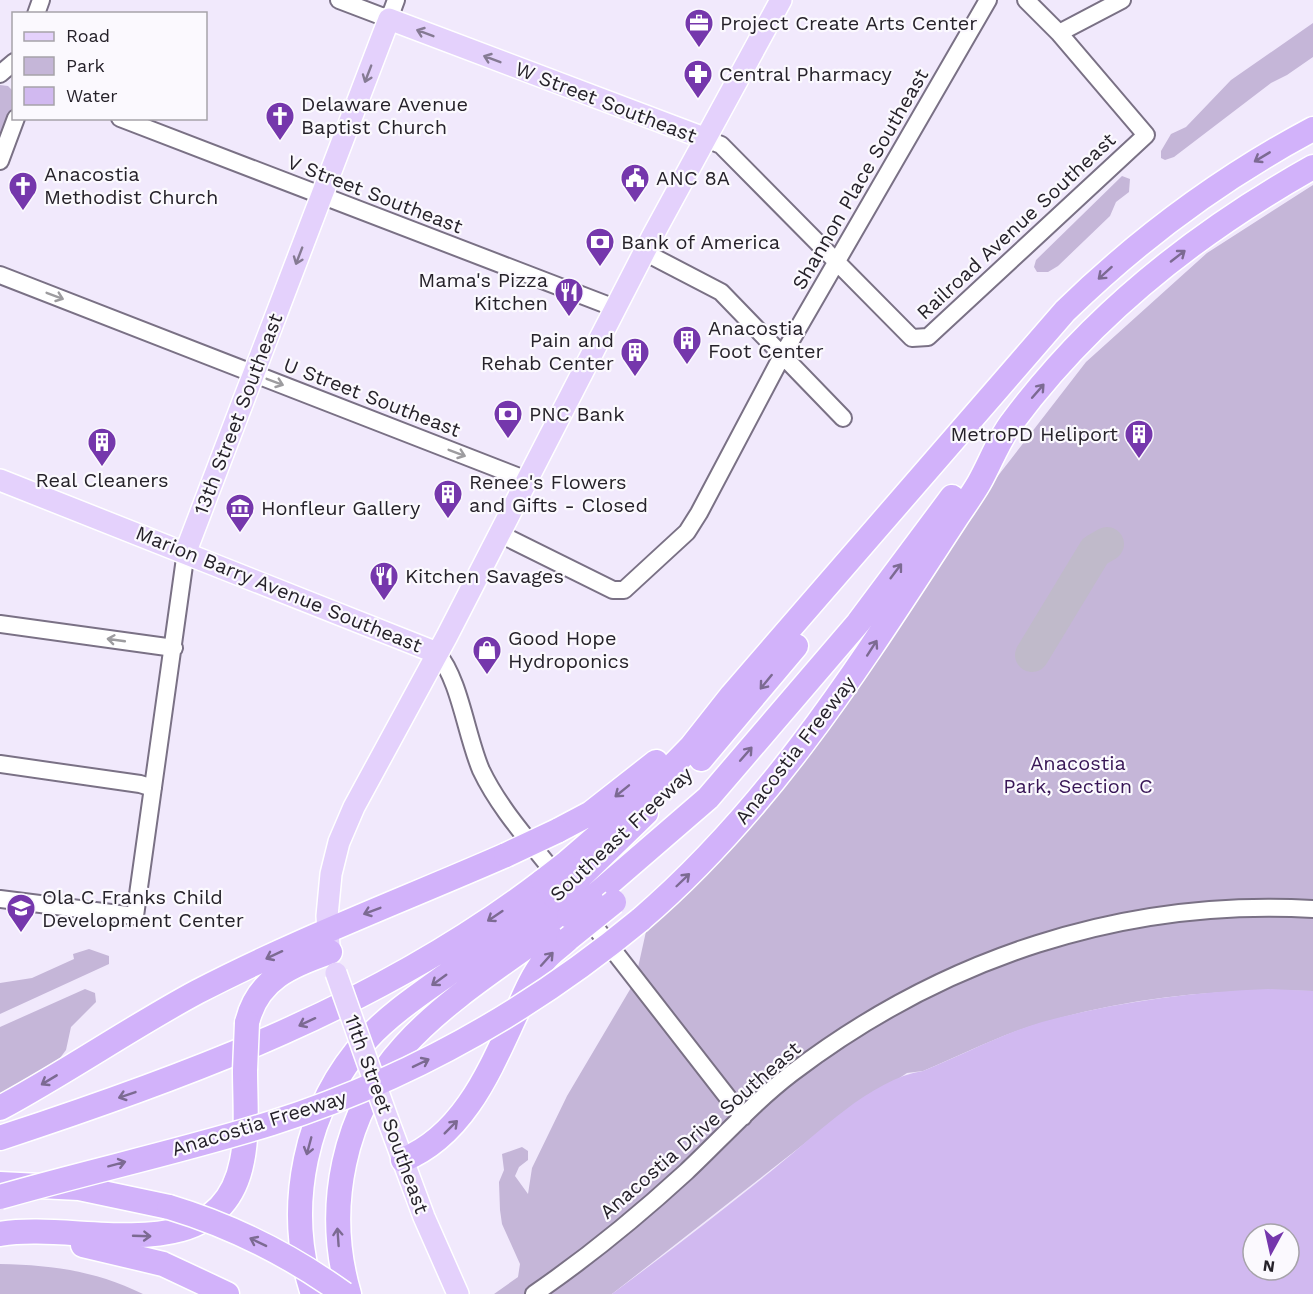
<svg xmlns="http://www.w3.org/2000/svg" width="1313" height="1294" font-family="'Work Sans',sans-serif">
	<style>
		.green { fill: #c5b6d8 }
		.water { fill: #d1b9f0; fill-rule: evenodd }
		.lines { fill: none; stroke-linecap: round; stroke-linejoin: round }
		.taxiway { stroke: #c0baca; stroke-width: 34 }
		.minor-casing { stroke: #7a7185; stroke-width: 20 }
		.major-casing { stroke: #fff; stroke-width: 24 }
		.highway-casing { stroke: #fff; stroke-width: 27 }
		.minor { stroke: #fff; stroke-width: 16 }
		.major { stroke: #e4d1fc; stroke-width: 21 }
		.highway { stroke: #d2b2fa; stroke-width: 24 }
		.major-bridge-casing { stroke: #fff; stroke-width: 24; stroke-linecap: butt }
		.highway-bridge-casing { stroke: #fff; stroke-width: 27; stroke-linecap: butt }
		.major-bridge { stroke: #e4d1fc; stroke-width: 21 }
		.highway-bridge { stroke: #d2b2fa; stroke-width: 24 }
		.oneway { stroke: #857a93 }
		.oneway2 { stroke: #7c6a92 }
		.oneway3 { stroke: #9d9c9f }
		.labels { text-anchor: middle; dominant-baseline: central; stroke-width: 4.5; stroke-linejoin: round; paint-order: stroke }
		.poi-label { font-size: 20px; fill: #26222a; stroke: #fbf9fe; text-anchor: start }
		.street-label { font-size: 20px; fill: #26222a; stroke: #fbf9fe }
		.park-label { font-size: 20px; fill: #381656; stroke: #fbf9fe }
	</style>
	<rect width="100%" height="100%" fill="#f1e9fc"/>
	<path class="green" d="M1313,23V57L1287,75L1271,83L1174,157L1165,160L1161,158V151L1171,134L1186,127L1231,80Z
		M0,85L8,86L13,91V107L0,142Z
		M1122,176L1130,179L1129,192L1116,202L1110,216L1058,266L1048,272H1037L1034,267L1036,260Z
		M1313,185V991C1222,988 1129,997 1042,1023C1001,1034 962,1055 923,1071L907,1073L827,1126L612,1294H494L518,1277L520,1264L502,1224L500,1210L499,1182L504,1170L502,1154L522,1147L528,1151V1160L519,1167L515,1176L528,1194L532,1168L567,1096L635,981L647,927L790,779L832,722L980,499L1086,362L1207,253Z
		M89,949L109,956V964L0,1014V983L32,978L74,959L73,954Z
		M85,989L95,993L96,1002L71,1027L66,1050L60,1058L0,1096V1027Z
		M0,1264C52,1265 96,1271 143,1294H0Z"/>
	<path class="water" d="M1268,989L1313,991V1294H612C667,1253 722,1211 775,1168C816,1135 871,1079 923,1071C963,1055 1001,1034 1042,1022C1115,1002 1193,992 1268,989ZM1253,1234H1289V1270H1253Z"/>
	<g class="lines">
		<path class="taxiway" d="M1032,655L1095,551L1107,544"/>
		<g class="minor-casing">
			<path id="minor" d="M339,0L389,19L396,0
				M36,14L41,0
				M1059,33L1122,0
				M0,74L14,62
				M120,118L615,308
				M704,138L721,145L912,338L928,337L1146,135L1059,33L1026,0
				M0,161L16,118
				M644,252L721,292L843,418
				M0,275L527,480
				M500,534L613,590H624L687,532L699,513L782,356L988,0
				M0,624L174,648
				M437,653C460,680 466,735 481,770C500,810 532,844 559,879
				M0,764L140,784L153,788
				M0,899L135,916L186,551
				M585,914L743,1117
				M534,1294C588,1257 638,1216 686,1172C721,1139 754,1102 792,1073C943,958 1123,898 1313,909"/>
		</g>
		<g class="major-casing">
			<path id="major" d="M0,480L437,653
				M186,551L389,19L704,138
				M329,946L327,916L331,874L339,842L354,807L447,636L652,237L781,0
				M388,1120L424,1217L458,1294"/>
		</g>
		<g class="highway-casing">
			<path id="highway" d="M701,759L796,646
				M557,831L591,813L656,762
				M565,864L638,801L691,747L732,695L1065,311C1139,239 1221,178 1313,129
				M577,880L646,813
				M591,899L708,798L858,623L952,497
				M640,920C772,807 862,662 956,518C964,506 972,495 979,483C991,462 998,440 1013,421C1092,315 1199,231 1313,167
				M247,1023C257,979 292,965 330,952
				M0,1108C67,1072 130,1028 197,992C297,940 403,900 506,855
				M0,1138C192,1075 381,1005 543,881
				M403,1160C464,1135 490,1070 516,1014C524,996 532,976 544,961C551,952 561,946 568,939
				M0,1184L79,1188L169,1207
				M0,1234C78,1220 220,1275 242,1161C248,1132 245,1100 245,1070
				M83,1245L163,1264L227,1294
				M313,1294C284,1208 305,1106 367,1039C390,1014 420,994 448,974C484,948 519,923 555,897
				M349,1294C324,1208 343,1113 404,1046C448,997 516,956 569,916"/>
		</g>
		<use href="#minor" class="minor"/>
		<use href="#major" class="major"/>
		<use href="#highway" class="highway"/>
		<g class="major-bridge-casing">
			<path id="major-bridge" d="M336,973L388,1120"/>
		</g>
		<g class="highway-bridge-casing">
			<path id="highway-bridge" d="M506,855L557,831
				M543,881L565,864
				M555,897L577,880
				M569,916L591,899
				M568,939L614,902
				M245,1070L247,1023
				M0,1197C90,1171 183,1151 272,1123C407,1080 531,1010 640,920
				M169,1207C232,1226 290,1255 344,1294"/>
		</g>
		<use href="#major-bridge" class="major-bridge"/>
		<use href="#highway-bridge" class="highway-bridge"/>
	</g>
	<defs><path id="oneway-shaft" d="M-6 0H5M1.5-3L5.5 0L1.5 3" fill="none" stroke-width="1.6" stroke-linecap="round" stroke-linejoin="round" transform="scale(1.5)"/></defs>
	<g class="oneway">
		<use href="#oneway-shaft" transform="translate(425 33) rotate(-159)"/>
		<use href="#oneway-shaft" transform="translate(492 59) rotate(-159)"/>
		<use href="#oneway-shaft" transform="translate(368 74) rotate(111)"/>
		<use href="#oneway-shaft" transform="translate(299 256) rotate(111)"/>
	</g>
	<g class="oneway2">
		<use href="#oneway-shaft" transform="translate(1262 157) rotate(149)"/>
		<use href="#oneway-shaft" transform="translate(1178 256) rotate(-38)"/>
		<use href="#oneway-shaft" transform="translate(1105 273) rotate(138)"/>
		<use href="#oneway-shaft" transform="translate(1038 391) rotate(-49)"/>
		<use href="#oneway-shaft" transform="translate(896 571) rotate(-53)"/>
		<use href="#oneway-shaft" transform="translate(872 648) rotate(-57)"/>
		<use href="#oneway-shaft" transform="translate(766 682) rotate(129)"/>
		<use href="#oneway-shaft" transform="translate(746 754) rotate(-49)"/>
		<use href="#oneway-shaft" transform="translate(622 791) rotate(141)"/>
		<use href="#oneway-shaft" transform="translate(683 880) rotate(-44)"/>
		<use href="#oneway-shaft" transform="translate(372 911) rotate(159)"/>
		<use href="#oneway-shaft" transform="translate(495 916) rotate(146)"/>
		<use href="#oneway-shaft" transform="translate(274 955) rotate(155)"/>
		<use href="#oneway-shaft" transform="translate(547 959) rotate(-48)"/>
		<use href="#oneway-shaft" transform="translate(439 980) rotate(144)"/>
		<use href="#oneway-shaft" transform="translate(307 1022) rotate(155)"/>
		<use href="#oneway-shaft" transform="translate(421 1063) rotate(-26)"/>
		<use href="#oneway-shaft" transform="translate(49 1080) rotate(149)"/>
		<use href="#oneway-shaft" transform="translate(127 1095) rotate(161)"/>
		<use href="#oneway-shaft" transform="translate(451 1127) rotate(-45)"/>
		<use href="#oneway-shaft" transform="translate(309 1146) rotate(105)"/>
		<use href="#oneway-shaft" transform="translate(117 1164) rotate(-15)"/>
		<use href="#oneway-shaft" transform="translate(142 1236) rotate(2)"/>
		<use href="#oneway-shaft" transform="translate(338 1237) rotate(-94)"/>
		<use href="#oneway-shaft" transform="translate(258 1242) rotate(-154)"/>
	</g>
	<g class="oneway3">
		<use href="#oneway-shaft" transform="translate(55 296) rotate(21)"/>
		<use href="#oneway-shaft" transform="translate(275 382) rotate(21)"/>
		<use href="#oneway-shaft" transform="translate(457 453) rotate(21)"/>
		<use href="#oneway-shaft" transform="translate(116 640) rotate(-172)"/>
	</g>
	<defs>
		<g id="office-pin" transform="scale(1.5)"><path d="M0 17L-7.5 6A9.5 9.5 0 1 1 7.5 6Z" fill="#7537ac" stroke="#fbf9fe"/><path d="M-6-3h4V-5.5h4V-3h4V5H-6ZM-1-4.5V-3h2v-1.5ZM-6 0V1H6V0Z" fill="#fff"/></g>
		<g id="pharmacy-pin" transform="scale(1.5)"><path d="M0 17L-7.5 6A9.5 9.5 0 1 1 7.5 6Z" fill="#7537ac" stroke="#fbf9fe"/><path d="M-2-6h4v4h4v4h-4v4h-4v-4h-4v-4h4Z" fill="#fff"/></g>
		<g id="church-pin" transform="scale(1.5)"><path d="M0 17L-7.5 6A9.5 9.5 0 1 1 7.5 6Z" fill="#7537ac" stroke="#fbf9fe"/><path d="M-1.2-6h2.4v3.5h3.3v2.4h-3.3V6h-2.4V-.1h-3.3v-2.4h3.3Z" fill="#fff"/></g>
		<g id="civic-pin" transform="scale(1.5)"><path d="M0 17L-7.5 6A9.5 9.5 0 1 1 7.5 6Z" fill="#7537ac" stroke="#fbf9fe"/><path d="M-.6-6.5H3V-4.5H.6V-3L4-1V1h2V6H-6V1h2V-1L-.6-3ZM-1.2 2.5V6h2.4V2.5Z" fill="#fff"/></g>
		<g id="bank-pin" transform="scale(1.5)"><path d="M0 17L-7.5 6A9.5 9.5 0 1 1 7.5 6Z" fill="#7537ac" stroke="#fbf9fe"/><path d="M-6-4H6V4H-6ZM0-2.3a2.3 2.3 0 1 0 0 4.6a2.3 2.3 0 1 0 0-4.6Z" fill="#fff"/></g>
		<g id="restaurant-pin" transform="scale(1.5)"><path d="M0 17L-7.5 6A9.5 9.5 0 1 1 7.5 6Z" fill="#7537ac" stroke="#fbf9fe"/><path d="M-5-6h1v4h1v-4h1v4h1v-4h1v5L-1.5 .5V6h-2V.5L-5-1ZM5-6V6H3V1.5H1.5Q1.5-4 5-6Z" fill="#fff"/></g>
		<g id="building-pin" transform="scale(1.5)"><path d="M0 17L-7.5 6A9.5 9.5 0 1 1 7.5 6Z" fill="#7537ac" stroke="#fbf9fe"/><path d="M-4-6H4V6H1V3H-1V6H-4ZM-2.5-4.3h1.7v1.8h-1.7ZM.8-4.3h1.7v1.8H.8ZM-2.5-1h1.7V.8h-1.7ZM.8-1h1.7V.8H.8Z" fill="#fff"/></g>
		<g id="museum-pin" transform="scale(1.5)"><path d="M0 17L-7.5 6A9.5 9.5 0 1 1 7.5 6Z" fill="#7537ac" stroke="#fbf9fe"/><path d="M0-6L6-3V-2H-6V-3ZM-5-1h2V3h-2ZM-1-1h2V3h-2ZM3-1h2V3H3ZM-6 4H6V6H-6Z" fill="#fff"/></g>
		<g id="shop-pin" transform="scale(1.5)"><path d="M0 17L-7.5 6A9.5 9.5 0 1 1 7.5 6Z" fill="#7537ac" stroke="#fbf9fe"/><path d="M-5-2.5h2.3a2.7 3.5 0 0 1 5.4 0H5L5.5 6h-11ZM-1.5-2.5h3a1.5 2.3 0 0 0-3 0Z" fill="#fff"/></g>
		<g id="school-pin" transform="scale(1.5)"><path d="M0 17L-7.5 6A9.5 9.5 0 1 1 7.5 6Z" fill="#7537ac" stroke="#fbf9fe"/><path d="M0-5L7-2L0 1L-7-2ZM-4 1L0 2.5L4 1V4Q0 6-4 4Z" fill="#fff"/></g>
	</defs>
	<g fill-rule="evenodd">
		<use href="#office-pin" x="699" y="23"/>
		<use href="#pharmacy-pin" x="698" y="74"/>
		<use href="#church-pin" x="280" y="116"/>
		<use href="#civic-pin" x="635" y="178"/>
		<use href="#church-pin" x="23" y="186"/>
		<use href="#bank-pin" x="600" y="242"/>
		<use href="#restaurant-pin" x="569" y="292"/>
		<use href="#building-pin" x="687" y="340"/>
		<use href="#building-pin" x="635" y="352"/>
		<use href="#bank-pin" x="508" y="414"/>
		<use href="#building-pin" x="1139" y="434"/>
		<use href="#building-pin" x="102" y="442"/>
		<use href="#building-pin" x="448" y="494"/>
		<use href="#museum-pin" x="240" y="508"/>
		<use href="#restaurant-pin" x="384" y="576"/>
		<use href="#shop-pin" x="487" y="650"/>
		<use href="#school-pin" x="21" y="908"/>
	</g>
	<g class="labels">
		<g class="poi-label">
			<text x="720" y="23">Project Create Arts Center</text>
			<text x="719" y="74">Central Pharmacy</text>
			<text x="301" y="104">Delaware Avenue<tspan x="301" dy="23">Baptist Church</tspan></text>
			<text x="44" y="174">Anacostia<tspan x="44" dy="23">Methodist Church</tspan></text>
			<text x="656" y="178">ANC 8A</text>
			<text x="621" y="242">Bank of America</text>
			<text x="548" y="280" text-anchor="end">Mama's Pizza<tspan x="548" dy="23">Kitchen</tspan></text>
			<text x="708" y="328">Anacostia<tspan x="708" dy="23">Foot Center</tspan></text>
			<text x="614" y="340" text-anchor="end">Pain and<tspan x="614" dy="23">Rehab Center</tspan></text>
			<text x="529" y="414">PNC Bank</text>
			<text x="1118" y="434" text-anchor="end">MetroPD Heliport</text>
			<text x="102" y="480" text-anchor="middle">Real Cleaners</text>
			<text x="469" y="482">Renee's Flowers<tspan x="469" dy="23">and Gifts - Closed</tspan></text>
			<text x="261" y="508">Honfleur Gallery</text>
			<text x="405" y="576">Kitchen Savages</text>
			<text x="508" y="638">Good Hope<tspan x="508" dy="23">Hydroponics</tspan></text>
			<text x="42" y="897">Ola C Franks Child<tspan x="42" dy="23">Development Center</tspan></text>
		</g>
		<g class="street-label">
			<text transform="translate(606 102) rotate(21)">W Street Southeast</text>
			<text transform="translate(860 179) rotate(-60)">Shannon Place Southeast</text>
			<text transform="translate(375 194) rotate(21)">V Street Southeast</text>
			<text transform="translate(1016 226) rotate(-43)">Railroad Avenue Southeast</text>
			<text transform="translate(372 397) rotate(21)">U Street Southeast</text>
			<text transform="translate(238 414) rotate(-69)">13th Street Southeast</text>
			<text transform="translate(279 589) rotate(22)">Marion Barry Avenue Southeast</text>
			<text transform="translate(795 750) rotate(-52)">Anacostia Freeway</text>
			<text transform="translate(621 834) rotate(-43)">Southeast Freeway</text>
			<text transform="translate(387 1114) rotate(70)">11th Street Southeast</text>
			<text transform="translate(259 1123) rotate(-17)">Anacostia Freeway</text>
			<text transform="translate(700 1130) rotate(-41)">Anacostia Drive Southeast</text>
		</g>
		<g class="park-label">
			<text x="1078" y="763">Anacostia<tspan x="1078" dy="23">Park, Section C</tspan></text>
		</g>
	</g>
	<rect x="12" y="12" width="195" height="108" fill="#fbf9fe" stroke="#a6a3a9" stroke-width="1.5"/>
	<rect x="24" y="32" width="30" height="9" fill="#e4d1fc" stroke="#a6a3a9" stroke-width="1.5"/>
	<text x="66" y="42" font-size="18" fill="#26222a">Road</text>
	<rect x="24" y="57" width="30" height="18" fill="#c5b6d8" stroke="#a6a3a9" stroke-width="1.5"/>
	<text x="66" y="72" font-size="18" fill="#26222a">Park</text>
	<rect x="24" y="87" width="30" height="18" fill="#d1b9f0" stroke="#a6a3a9" stroke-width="1.5"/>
	<text x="66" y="102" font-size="18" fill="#26222a">Water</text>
	<g transform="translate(1271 1252) rotate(188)"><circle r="28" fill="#fbf9fe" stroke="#a6a3a9" stroke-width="1.5"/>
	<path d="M0-4.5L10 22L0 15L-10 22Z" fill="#7537ac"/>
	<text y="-9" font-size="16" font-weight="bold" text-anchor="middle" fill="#26222a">N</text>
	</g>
</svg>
